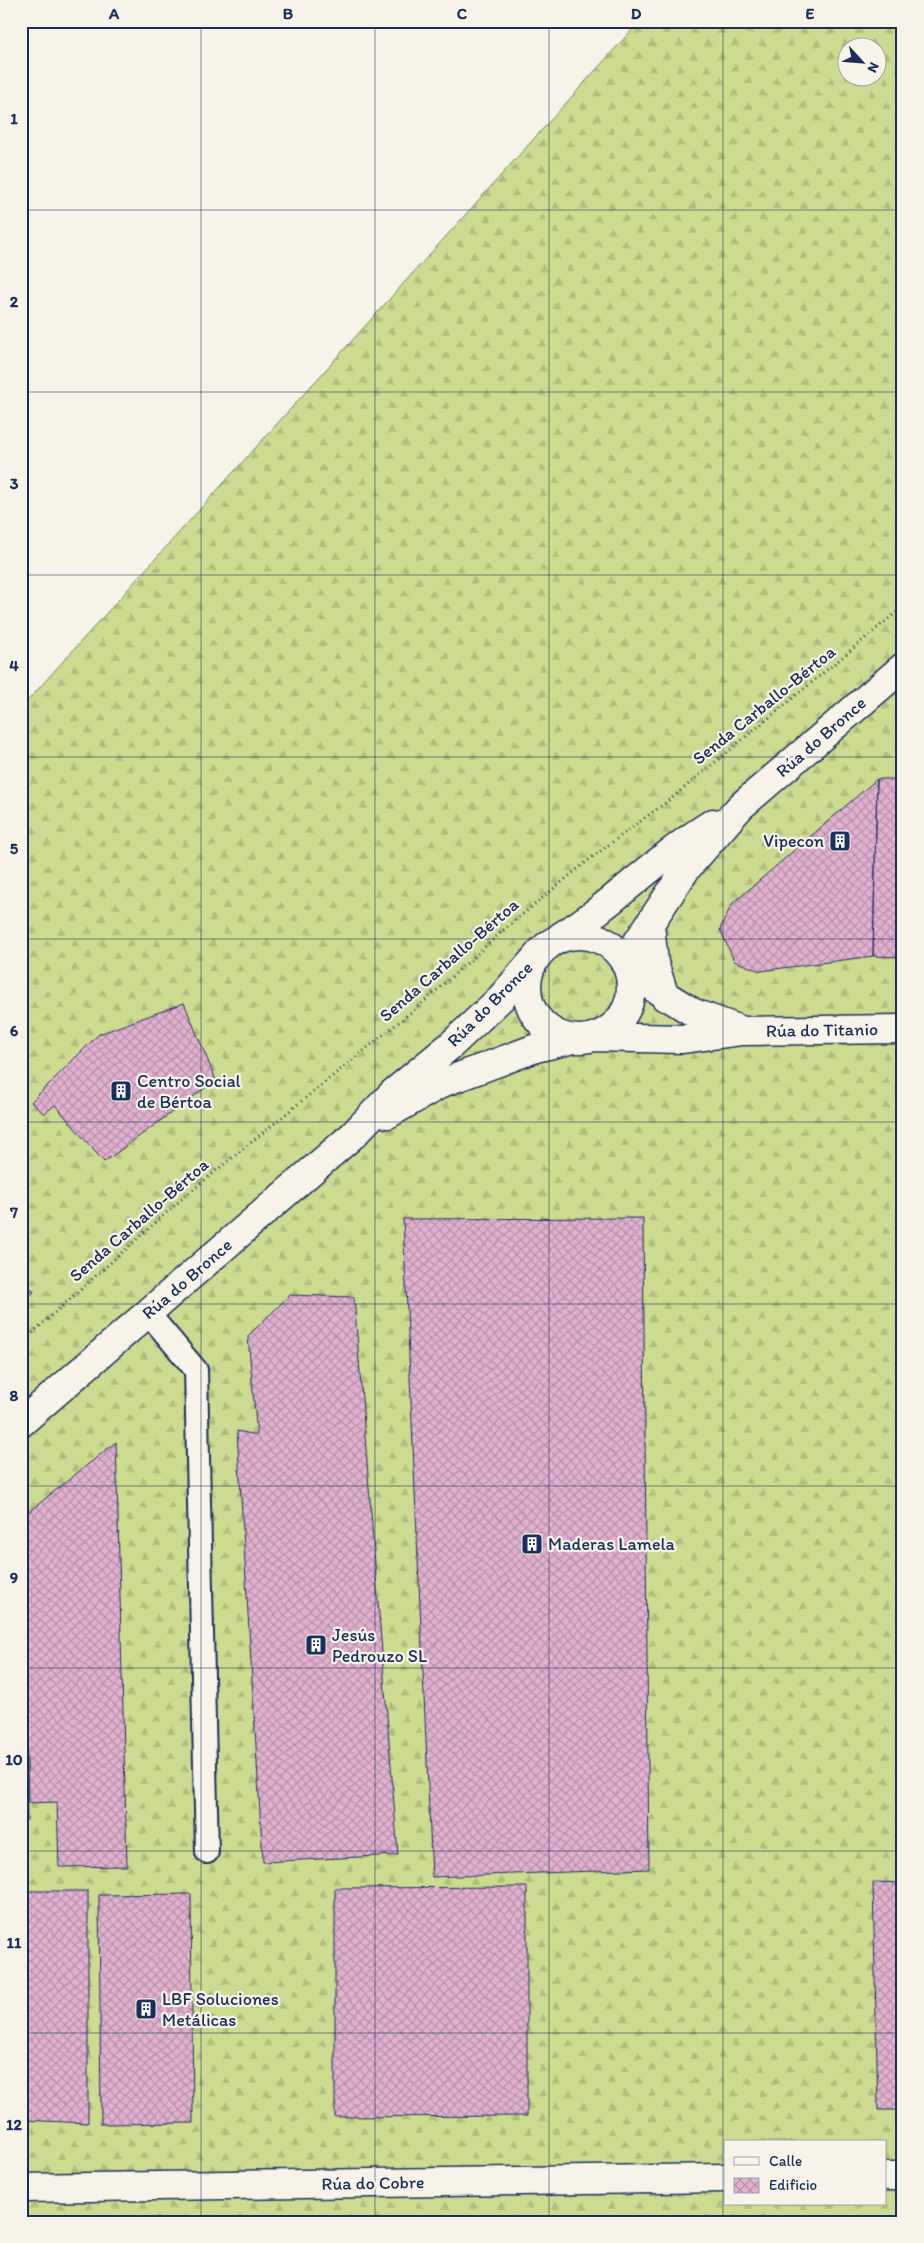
<svg xmlns="http://www.w3.org/2000/svg" width="924" height="2243" font-family="Itim,sans-serif">
	<style>
		.forest { fill: url(#forest-firs); stroke: #748576; fill-rule: evenodd }
		.building { fill: url(#building-cross-hatch); stroke: #1b2f5e }
		.lines { fill: none; stroke-linecap: round; stroke-linejoin: round }
		.lane-casing { stroke: #1b2f5e; stroke-width: 26 }
		.street-casing { stroke: #1b2f5e; stroke-width: 31 }
		.path { stroke: #1b2f5e; stroke-width: 3; stroke-dasharray: 1 4; stroke-linecap: butt }
		.lane { stroke: #f7f3e8; stroke-width: 22 }
		.street { stroke: #f7f3e8; stroke-width: 28 }
		.grid { fill: none; stroke: #1b2f5e; stroke-width: 1; stroke-opacity: 0.55 }
		.labels { text-anchor: middle; dominant-baseline: central; stroke-width: 4.5; stroke-linejoin: round; paint-order: stroke }
		.street-label { font-size: 18px; fill: #1b2f5e; stroke: #f7f3e8 }
		.poi-label { font-size: 18px; fill: #1b2f5e; stroke: #f7f3e8; text-anchor: start }
		.neatline { fill: none; stroke: #1b2f5e; stroke-width: 2 }
		.grid-label { font-size: 16px; text-anchor: middle; font-weight: bold; fill: #1b2f5e }
	</style>
	<defs>
		<pattern id="forest-firs" width="22" height="20" patternUnits="userSpaceOnUse" patternTransform="scale(1.25)"><rect width="22" height="20" fill="#ccdb8f"/><path d="M5 1l3.5 6h-7zM16 11l3.5 6h-7z" fill="#afbc7e"/></pattern>
		<pattern id="building-cross-hatch" width="8" height="8" patternUnits="userSpaceOnUse" patternTransform="scale(1.25)"><rect width="8" height="8" fill="#e2b1cf"/><path d="M0 0l8 8M0 8l8-8" fill="none" stroke="#b690ab"/></pattern>
	</defs>
	<rect width="100%" height="100%" fill="#f7f3e8"/>
	<filter id="ink" filterUnits="userSpaceOnUse"><feTurbulence type="fractalNoise" baseFrequency=".02" numOctaves="2"/><feDisplacementMap in="SourceGraphic" scale="10" xChannelSelector="R" yChannelSelector="G"/><feConvolveMatrix kernelMatrix="1 2 1 2 8 2 1 2 1" color-interpolation-filters="sRGB"/></filter>
	<g filter="url(#ink)">
		<path class="forest" d="M640,21H903V2222H21V708ZM846,48H876V78H846ZM725,2142H885V2204H725Z"/>
		<path class="building" d="M877,779L873,956L760,971L734,961L720,929L732,904Z
			M877,779H903V957L873,956Z
			M184,1003L216,1080L104,1162L55,1105L44,1114L31,1102L99,1034Z
			M643,1218L649,1869L432,1877L403,1219Z
			M21,1278L34,1292L21,1304Z
			M290,1295L354,1297L398,1855L263,1862L237,1431L257,1435L248,1336Z
			M116,1442L127,1866L59,1867L57,1802L28,1803L21,1518Z
			M21,1558L27,1820H21Z
			M873,1882L903,1883V2110H878Z
			M527,1887V2116L335,2117V1888Z
			M21,1891H88V2123L21,2120Z
			M191,1894L193,2123L101,2124L99,1895Z"/>
		<g class="lines">
			<g class="lane-casing">
				<path id="lane" d="M148,1313L196,1370L207,1852"/>
			</g>
			<g class="street-casing">
				<path id="street" d="M650,925L654,963L665,997
					M527 987a52 52 0 1 1 104 0a52 52 0 1 1-104 0Z
					M560,937C614,904 658,856 713,823
					M625,961L686,869L740,807L903,667
					M630,973L694,1013L738,1029
					M592,1037L683,1039L742,1031L903,1029
					M388,1114L442,1083L536,1048L574,1039
					M21,1423L353,1135L393,1093L451,1045L500,999L539,954
					M885,2176H903
					M21,2188L725,2178"/>
			</g>
			<path class="path" d="M21,1343L185,1196L426,1000L507,927L591,858L673,797L903,607"/>
			<use href="#lane" class="lane"/>
			<use href="#street" class="street"/>
		</g>
	</g>
	<path class="grid" d="M201,21V2222M375,21V2222M549,21V2222M723,21V2222M21,210H903M21,392H903M21,575H903M21,757H903M21,939H903M21,1122H903M21,1304H903M21,1486H903M21,1668H903M21,1851H903M21,2033H903"/>
	<defs>
		<g id="building-square" transform="scale(1.125)"><rect x="-9" y="-9" width="18" height="18" rx="4" fill="#1b2f5e" stroke="#f7f3e8"/><path d="M-4-6H4V6H1V3H-1V6H-4ZM-2.5-4.3h1.7v1.8h-1.7ZM.8-4.3h1.7v1.8H.8ZM-2.5-1h1.7V.8h-1.7ZM.8-1h1.7V.8H.8Z" fill="#fff"/></g>
	</defs>
	<g fill-rule="evenodd">
		<use href="#building-square" x="840" y="841"/>
		<use href="#building-square" x="121" y="1091"/>
		<use href="#building-square" x="532" y="1544"/>
		<use href="#building-square" x="316" y="1645"/>
		<use href="#building-square" x="146" y="2009"/>
	</g>
	<g class="labels">
		<g class="street-label">
			<text transform="translate(764 705) rotate(-39)">Senda Carballo-Bértoa</text>
			<text transform="translate(821 737) rotate(-41)">Rúa do Bronce</text>
			<text transform="translate(449 960) rotate(-41)">Senda Carballo-Bértoa</text>
			<text transform="translate(490 1004) rotate(-45)">Rúa do Bronce</text>
			<text transform="translate(822 1030) rotate(-1)">Rúa do Titanio</text>
			<text transform="translate(139 1220) rotate(-41)">Senda Carballo-Bértoa</text>
			<text transform="translate(187 1279) rotate(-41)">Rúa do Bronce</text>
			<text transform="translate(373 2183) rotate(-1)">Rúa do Cobre</text>
		</g>
		<g class="poi-label">
			<text x="824" y="841" text-anchor="end">Vipecon</text>
			<text x="137" y="1081">Centro Social<tspan x="137" dy="21">de Bértoa</tspan></text>
			<text x="548" y="1544">Maderas Lamela</text>
			<text x="332" y="1635">Jesús<tspan x="332" dy="21">Pedrouzo SL</tspan></text>
			<text x="162" y="1999">LBF Soluciones<tspan x="162" dy="21">Metálicas</tspan></text>
		</g>
	</g>
	<rect width="924" height="2243" fill="none" stroke="#f7f3e8" stroke-width="55"/>
	<rect x="724" y="2140" width="162" height="65" fill="#f7f3e8" stroke="#9fa5b1"/>
	<rect x="734" y="2157" width="25" height="8" fill="#f7f3e8" stroke="#9fa5b1"/>
	<text x="769" y="2166" font-size="15" fill="#1b2f5e">Calle</text>
	<rect x="734" y="2178" width="25" height="15" fill="url(#building-cross-hatch)" stroke="#9fa5b1"/>
	<text x="769" y="2190" font-size="15" fill="#1b2f5e">Edificio</text>
	<g transform="translate(862 62) rotate(116)"><circle r="24" fill="#f7f3e8" stroke="#9fa5b1"/>
	<path d="M0-4L9 19L0 12L-9 19Z" fill="#1b2f5e"/>
	<text y="-8" font-size="14" font-weight="bold" text-anchor="middle" fill="#1b2f5e">N</text>
	</g>
	<rect x="28" y="28" width="868" height="2188" class="neatline"/>
	<g class="grid-label">
		<text x="114" y="19">A</text>
		<text x="288" y="19">B</text>
		<text x="462" y="19">C</text>
		<text x="636" y="19">D</text>
		<text x="810" y="19">E</text>
		<text x="14" y="124">1</text>
		<text x="14" y="307">2</text>
		<text x="14" y="489">3</text>
		<text x="14" y="671">4</text>
		<text x="14" y="854">5</text>
		<text x="14" y="1036">6</text>
		<text x="14" y="1218">7</text>
		<text x="14" y="1401">8</text>
		<text x="14" y="1583">9</text>
		<text x="14" y="1765">10</text>
		<text x="14" y="1948">11</text>
		<text x="14" y="2130">12</text>
	</g>
</svg>
